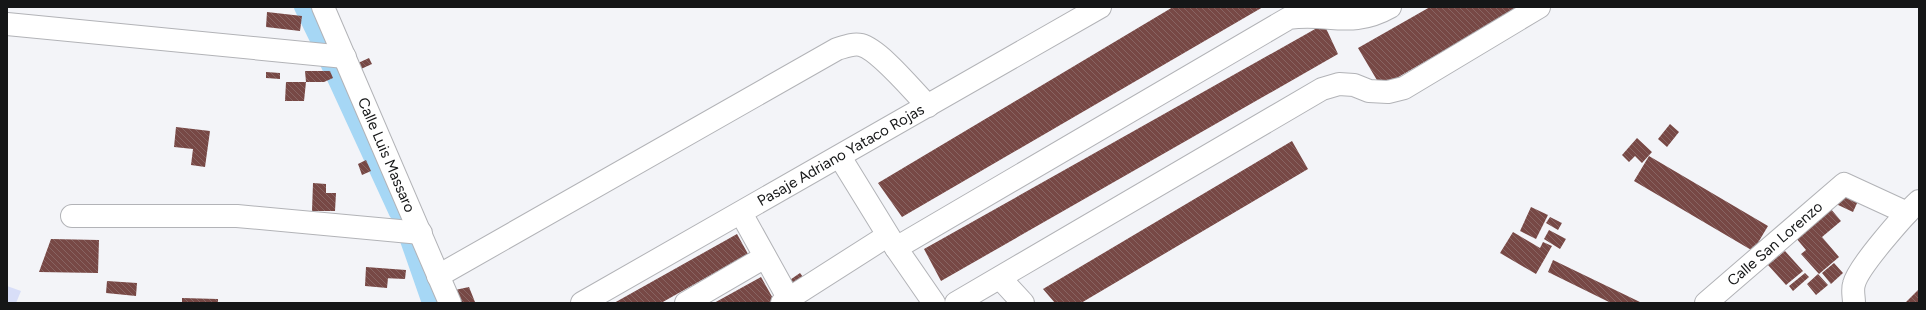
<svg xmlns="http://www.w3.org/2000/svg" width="1926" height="310" font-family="Figtree,sans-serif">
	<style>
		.garden { fill: #d8def8 }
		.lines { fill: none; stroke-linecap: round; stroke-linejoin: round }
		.canal { stroke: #a6d7f5; stroke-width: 16 }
		.building { fill: url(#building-back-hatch) }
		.minor-casing { stroke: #b2b3b7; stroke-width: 24 }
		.minor { stroke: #fff; stroke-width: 22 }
		.labels { text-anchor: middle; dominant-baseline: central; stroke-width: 4; stroke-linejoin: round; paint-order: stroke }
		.street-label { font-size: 15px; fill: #151617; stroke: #fff }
	</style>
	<defs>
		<pattern id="building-back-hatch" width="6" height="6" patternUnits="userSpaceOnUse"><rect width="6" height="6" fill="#774845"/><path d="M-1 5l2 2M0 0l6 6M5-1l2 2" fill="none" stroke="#886462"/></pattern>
	</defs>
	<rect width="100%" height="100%" fill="#f3f4f8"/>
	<path class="garden" d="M7,286L21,291L16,303H7Z"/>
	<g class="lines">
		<path class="canal" d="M302,7L319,42
			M327,61L397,213
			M408,240L430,303"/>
	</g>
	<path class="building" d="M1173,7H1263L902,217L878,183Z
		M1430,7H1520L1381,87L1358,48Z
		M267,12L302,16L300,31L266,27Z
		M1324,24L1338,54L941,281L924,249Z
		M369,58L372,64L361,69L358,63Z
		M305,71H330L333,78L324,82H306Z
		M266,72L280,73V79L266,78Z
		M286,82H306L304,101H285Z
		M1670,124L1679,132L1667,147L1658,139Z
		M176,127L210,131L205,167L191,165L193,149L174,147Z
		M1637,138L1652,152L1642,163L1635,156L1629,162L1622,155Z
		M1292,141L1308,169L1081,303H1055L1043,289Z
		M1649,156L1768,226L1753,251L1634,181Z
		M366,160L371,171L362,175L358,164Z
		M313,183L326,184V193H336L335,211H312Z
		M1841,194L1858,201L1853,212L1836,204Z
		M1531,207L1548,215L1536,239L1520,231Z
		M1830,208L1841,221L1822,237L1839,257L1819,274L1801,254L1806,250L1796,238Z
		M1550,217L1562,223L1558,230L1546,223Z
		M1549,230L1566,239L1560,249L1544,239Z
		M1513,232L1540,248L1543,242L1552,246L1536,274L1500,253Z
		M737,234L748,254L661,303H614Z
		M51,239L99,240L98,273L39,272Z
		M1785,251L1803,271L1786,285L1768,265Z
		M1553,260L1642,303H1611L1548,272Z
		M1834,263L1843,273L1831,284L1822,273Z
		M366,267L406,270L405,279L383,278H388L387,288L365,286Z
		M800,273L806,281L789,292L784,284Z
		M1805,273L1809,277L1793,291L1789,286Z
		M1818,274L1828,285L1816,295L1807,284Z
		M761,277L775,302L714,303Z
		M107,281L137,283L136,296L106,293Z
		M469,287L475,302L461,303L455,290Z
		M1919,289V303H1905Z
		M182,298L218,299V303H182Z"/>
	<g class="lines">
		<g class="minor-casing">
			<g id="minor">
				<path id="s1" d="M323,7L450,303"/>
				<path d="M7,24L345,57"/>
				<path d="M840,157L896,248L1289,18C1328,12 1351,29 1390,7"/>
				<path d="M741,213L791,303"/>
				<path d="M72,216H237L421,233"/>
				<path d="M896,248L934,303"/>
				<path d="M438,276L837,49C844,47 853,43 861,45C880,50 913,91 928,106"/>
				<path d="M1000,278L1023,303"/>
				<path id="s2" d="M582,303L1100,7"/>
				<path d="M686,303L765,257"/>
				<path d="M782,303L887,236"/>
				<path d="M956,303L1322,89L1339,84L1354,85L1369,91L1388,92L1404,88L1539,7"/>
				<path id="s3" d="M1706,303L1844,184L1907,213"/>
				<path d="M1854,303C1854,297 1852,290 1854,284C1858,267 1904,215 1919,201"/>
			</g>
		</g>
		<use href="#minor" class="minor"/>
	</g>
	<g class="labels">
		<g class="street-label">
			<text stroke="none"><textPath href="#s1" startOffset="161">Calle Luis Massaro</textPath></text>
			<text stroke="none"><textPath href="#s2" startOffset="298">Pasaje Adriano Yataco Rojas</textPath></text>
			<text stroke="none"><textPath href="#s3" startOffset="91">Calle San Lorenzo</textPath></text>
		</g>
	</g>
	<rect width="1926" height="310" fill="none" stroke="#151617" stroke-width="16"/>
</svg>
